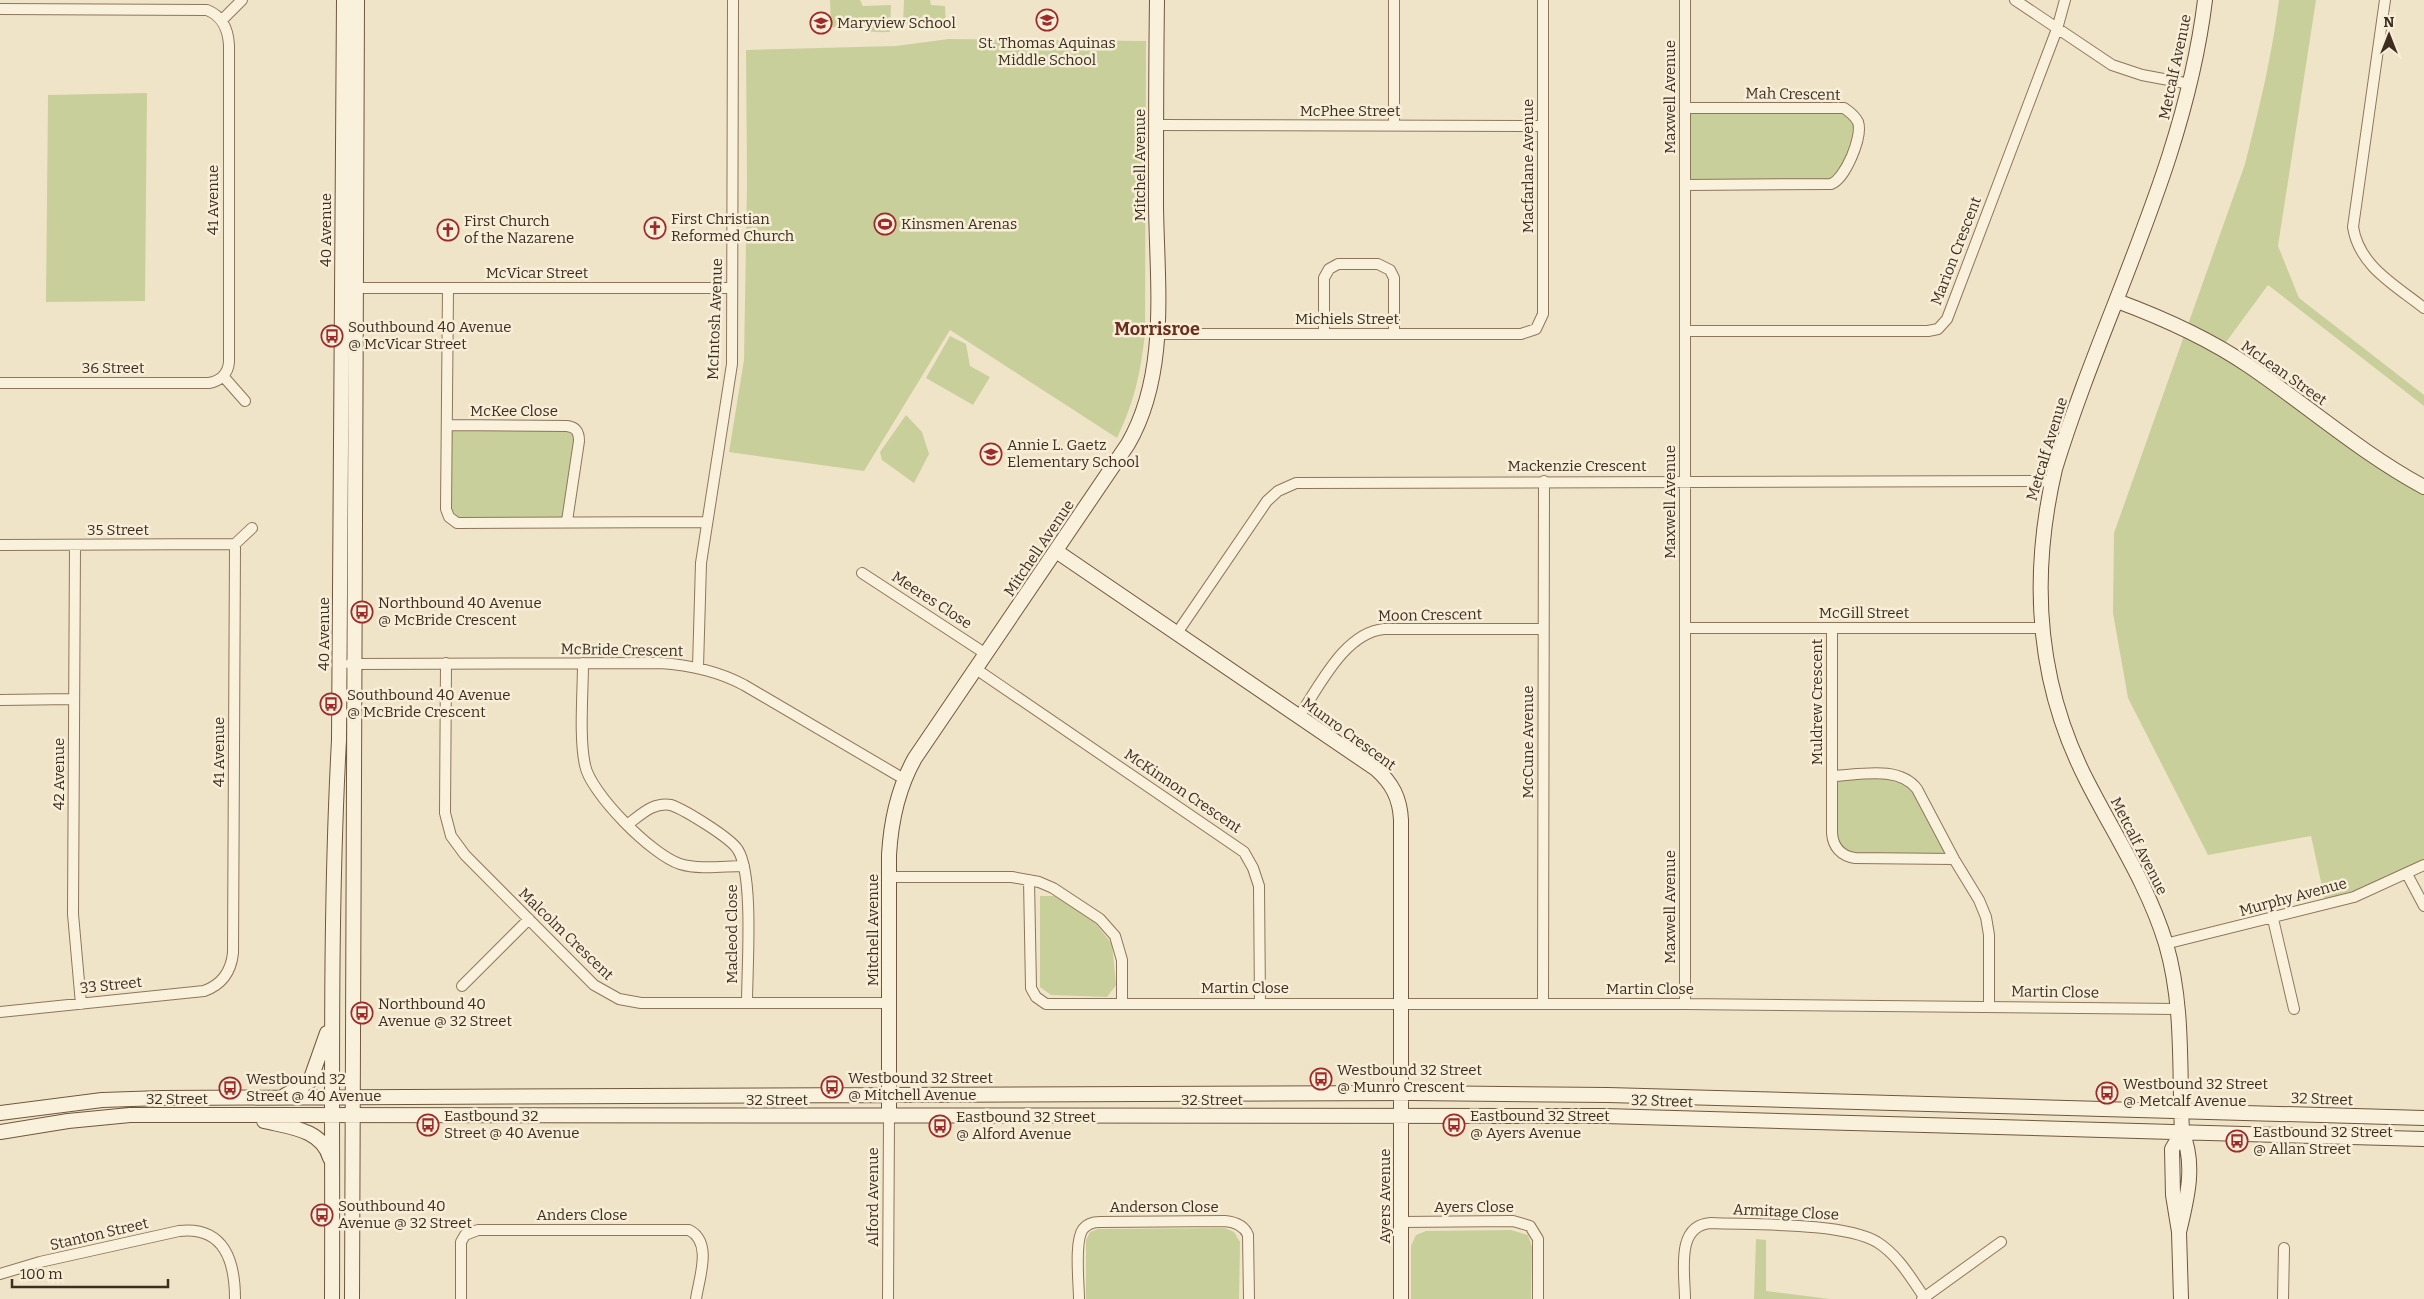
<svg xmlns="http://www.w3.org/2000/svg" width="2424" height="1299" font-family="Bitter,serif">
	<style>
		.green { fill: #c9cf9b }
		.lines { fill: none; stroke-linecap: round; stroke-linejoin: round }
		.street-casing { stroke: #8d765c; stroke-width: 12 }
		.secondary-casing { stroke: #6f573f; stroke-width: 16 }
		.street { stroke: #faf1dc; stroke-width: 10 }
		.secondary { stroke: #faf1dc; stroke-width: 14 }
		.labels { text-anchor: middle; dominant-baseline: central; stroke-width: 5; stroke-linejoin: round; paint-order: stroke }
		.poi-label { font-size: 15px; fill: #3d2e20; stroke: #f7eed8; text-anchor: start }
		.street-label { font-size: 15px; fill: #3d2e20; stroke: #f7eed8 }
		.quarter-label { font-size: 18px; font-weight: bold; fill: #6b2e1e; stroke: #f7eed8 }
	</style>
	<rect width="100%" height="100%" fill="#f0e4c8"/>
	<path class="green" d="M830,0H860L863,6L891,5L890,32C870,33 850,29 831,27Z
		M904,0H930L931,5L945,6L946,27L903,24Z
		M2279,0H2316L2278,246L2299,298L2424,395V406L2268,285L2221,349L2424,487V865L2326,905L2311,836L2208,855L2128,698L2113,613L2114,533L2245,164C2259,109 2272,56 2279,0Z
		M949,39L1146,41L1145,334C1140,375 1135,400 1117,438L950,330L864,471L729,452L744,360L747,184L746,50L896,46Z
		M147,93L145,301L46,302L48,95Z
		M1685,108H1844L1859,129L1840,179L1685,185Z
		M950,336L966,344L970,366L990,377L973,405L926,378Z
		M906,415L922,432L929,454L914,483L882,460L880,452Z
		M447,425L577,431L567,521L457,523L446,509Z
		M1888,774L1908,780L1954,859L1855,858L1837,849L1832,776Z
		M1040,896H1054L1092,919L1112,944L1116,985L1107,997L1051,995L1040,987Z
		M1225,1228L1234,1232L1240,1242L1239,1299H1086V1240L1090,1232L1098,1229Z
		M1511,1230L1528,1235L1532,1247L1531,1299H1411V1246L1416,1235L1426,1231Z
		M1756,1239L1766,1240V1291L1830,1299H1754Z"/>
	<g class="lines">
		<g class="street-casing">
			<path id="street" d="M2015,0L2112,65L2142,75L2190,84
				M2385,0L2353,227C2359,266 2395,285 2424,308
				M0,9L207,10C222,16 228,28 229,45V362C228,374 220,381 209,383H0
				M222,20L242,0
				M1156,125L1543,126
				M1394,126V0
				M1685,185L1831,184C1845,179 1863,137 1858,122C1855,116 1850,112 1844,108H1685
				M351,288H732
				M448,288L446,509L449,517L457,523L706,522
				M1685,331H1928L1938,329L1947,319L2057,29L2065,0
				M1157,334H1521L1536,329L1543,314V0
				M1324,334V278L1329,269L1338,264H1378L1390,270L1394,278V333
				M223,376L245,401
				M447,425L567,426C576,427 579,432 579,441L567,521
				M0,545L235,544
				M75,545L73,914L81,1004
				M862,573L986,654
				M1686,628H2042
				M1832,628V833C1833,847 1841,856 1855,858L1954,859
				M1177,633L1267,501L1278,491L1296,483L2052,481
				M446,663L445,813L451,836L465,855L594,985L619,999L641,1003H889
				M583,663C583,692 579,738 585,765C590,793 653,856 680,864C700,870 724,866 744,866
				M350,664L660,663C690,665 718,671 744,685L904,779
				M698,667L701,563L732,364L733,0
				M976,669L1244,852L1253,868L1259,886L1260,1003
				M0,700L74,699
				M1299,716C1320,686 1344,633 1384,629H1543
				M1832,776C1859,775 1899,765 1917,789L1954,859L1979,900L1986,917L1989,935V1006
				M628,824C642,814 653,802 671,805C685,810 731,838 738,850C754,876 747,968 747,1003
				M2407,874L2424,906
				M889,877H1012L1039,882L1053,888L1100,919L1115,936L1122,960V1004
				M1029,880L1031,988L1036,997L1046,1004H1685L2178,1009
				M2273,919L2294,1009
				M2165,944L2354,897L2424,865
				M462,986L529,919
				M1543,1003L1544,481
				M1685,1004V0
				M0,1012L204,991C221,985 231,972 233,953L235,544L252,528
				M1401,1222L1513,1221L1530,1226L1538,1239V1299
				M0,1274L40,1262L179,1231C225,1226 235,1262 235,1299
				M461,1299V1242L465,1235L478,1230H689C713,1242 699,1278 696,1299
				M888,1299L889,1116
				M1079,1299C1079,1283 1074,1241 1083,1229C1087,1224 1093,1222 1100,1222L1225,1221C1235,1222 1244,1225 1248,1235L1249,1299
				M1685,1299C1685,1273 1675,1225 1711,1223C1753,1225 1843,1222 1877,1242C1898,1255 1911,1278 1924,1297
				M1922,1299L2001,1242
				M2283,1299L2284,1248"/>
		</g>
		<g class="secondary-casing">
			<path id="secondary" d="M2117,301C2163,318 2208,338 2249,366C2308,406 2361,453 2424,487
				M1056,551L1376,769C1392,783 1400,798 1401,820V1299
				M284,1096L310,1081L327,1033
				M0,1113L102,1100L162,1098L1412,1093L1608,1095L2424,1118
				M889,1116V855C891,820 898,788 915,758L1128,444C1169,373 1157,284 1156,206C1156,137 1156,69 1157,0
				M264,1121C289,1127 322,1129 330,1158
				M0,1132L68,1121L130,1115L1604,1116L2424,1139
				M2179,1232C2187,1199 2196,1164 2182,1132C2179,1069 2184,1006 2166,944C2148,885 2115,836 2087,781C2036,682 2030,576 2055,469C2103,312 2185,165 2205,0
				M332,1299C333,1113 329,926 339,740L344,0
				M352,1299L357,0
				M2181,1299L2179,1232L2173,1195L2172,1149L2182,1132"/>
		</g>
		<use href="#street" class="street"/>
		<use href="#secondary" class="secondary"/>
	</g>
	<defs>
		<g id="school-ring" transform="scale(1.125)"><circle r="9.5" fill="#f7eed8" stroke="#9e2a2b" stroke-width="1.5"/><path d="M0-5L7-2L0 1L-7-2ZM-4 1L0 2.5L4 1V4Q0 6-4 4Z" fill="#9e2a2b"/></g>
		<g id="stadium-ring" transform="scale(1.125)"><circle r="9.5" fill="#f7eed8" stroke="#9e2a2b" stroke-width="1.5"/><path d="M0-5a6.5 5 0 1 0 0 10a6.5 5 0 1 0 0-10ZM-3.5-1.8h7v3.6h-7Z" fill="#9e2a2b"/></g>
		<g id="church-ring" transform="scale(1.125)"><circle r="9.5" fill="#f7eed8" stroke="#9e2a2b" stroke-width="1.5"/><path d="M-1.2-6h2.4v3.5h3.3v2.4h-3.3V6h-2.4V-.1h-3.3v-2.4h3.3Z" fill="#9e2a2b"/></g>
		<g id="bus-ring" transform="scale(1.125)"><circle r="9.5" fill="#f7eed8" stroke="#9e2a2b" stroke-width="1.5"/><path d="M-5-6H5V4H4V6H2V4H-2V6H-4V4H-5ZM-3.5-4V0h7V-4ZM-3.5 1.2v1.5H-2V1.2ZM2 1.2v1.5H3.5V1.2Z" fill="#9e2a2b"/></g>
	</defs>
	<g fill-rule="evenodd">
		<use href="#school-ring" x="1047" y="20"/>
		<use href="#school-ring" x="821" y="23"/>
		<use href="#stadium-ring" x="885" y="224"/>
		<use href="#church-ring" x="655" y="228"/>
		<use href="#church-ring" x="448" y="230"/>
		<use href="#bus-ring" x="332" y="336"/>
		<use href="#school-ring" x="991" y="454"/>
		<use href="#bus-ring" x="362" y="612"/>
		<use href="#bus-ring" x="331" y="704"/>
		<use href="#bus-ring" x="362" y="1013"/>
		<use href="#bus-ring" x="1321" y="1079"/>
		<use href="#bus-ring" x="832" y="1087"/>
		<use href="#bus-ring" x="230" y="1088"/>
		<use href="#bus-ring" x="2107" y="1093"/>
		<use href="#bus-ring" x="428" y="1125"/>
		<use href="#bus-ring" x="1454" y="1125"/>
		<use href="#bus-ring" x="940" y="1126"/>
		<use href="#bus-ring" x="2237" y="1141"/>
		<use href="#bus-ring" x="322" y="1215"/>
	</g>
	<g class="labels">
		<g class="poi-label">
			<text x="837" y="23">Maryview School</text>
			<text x="1047" y="43" text-anchor="middle">St. Thomas Aquinas<tspan x="1047" dy="17">Middle School</tspan></text>
			<text x="671" y="219">First Christian<tspan x="671" dy="17">Reformed Church</tspan></text>
			<text x="464" y="221">First Church<tspan x="464" dy="17">of the Nazarene</tspan></text>
			<text x="901" y="224">Kinsmen Arenas</text>
			<text x="348" y="327">Southbound 40 Avenue<tspan x="348" dy="17">@ McVicar Street</tspan></text>
			<text x="1007" y="445">Annie L. Gaetz<tspan x="1007" dy="17">Elementary School</tspan></text>
			<text x="378" y="603">Northbound 40 Avenue<tspan x="378" dy="17">@ McBride Crescent</tspan></text>
			<text x="347" y="695">Southbound 40 Avenue<tspan x="347" dy="17">@ McBride Crescent</tspan></text>
			<text x="378" y="1004">Northbound 40<tspan x="378" dy="17">Avenue @ 32 Street</tspan></text>
			<text x="1337" y="1070">Westbound 32 Street<tspan x="1337" dy="17">@ Munro Crescent</tspan></text>
			<text x="848" y="1078">Westbound 32 Street<tspan x="848" dy="17">@ Mitchell Avenue</tspan></text>
			<text x="246" y="1079">Westbound 32<tspan x="246" dy="17">Street @ 40 Avenue</tspan></text>
			<text x="2123" y="1084">Westbound 32 Street<tspan x="2123" dy="17">@ Metcalf Avenue</tspan></text>
			<text x="444" y="1116">Eastbound 32<tspan x="444" dy="17">Street @ 40 Avenue</tspan></text>
			<text x="1470" y="1116">Eastbound 32 Street<tspan x="1470" dy="17">@ Ayers Avenue</tspan></text>
			<text x="956" y="1117">Eastbound 32 Street<tspan x="956" dy="17">@ Alford Avenue</tspan></text>
			<text x="2253" y="1132">Eastbound 32 Street<tspan x="2253" dy="17">@ Allan Street</tspan></text>
			<text x="338" y="1206">Southbound 40<tspan x="338" dy="17">Avenue @ 32 Street</tspan></text>
		</g>
		<g class="street-label">
			<text transform="translate(2175 67) rotate(-78)">Metcalf Avenue</text>
			<text transform="translate(1793 94) rotate(1)">Mah Crescent</text>
			<text transform="translate(1670 97) rotate(-90)">Maxwell Avenue</text>
			<text x="1350" y="111">McPhee Street</text>
			<text transform="translate(1140 165) rotate(-90)">Mitchell Avenue</text>
			<text transform="translate(1528 166) rotate(-90)">Macfarlane Avenue</text>
			<text transform="translate(213 200) rotate(-90)">41 Avenue</text>
			<text transform="translate(326 230) rotate(-90)">40 Avenue</text>
			<text transform="translate(1956 251) rotate(-69)">Marion Crescent</text>
			<text x="537" y="273">McVicar Street</text>
			<text transform="translate(715 319) rotate(-88)">McIntosh Avenue</text>
			<text x="1347" y="319">Michiels Street</text>
			<text x="113" y="368">36 Street</text>
			<text transform="translate(2284 373) rotate(35)">McLean Street</text>
			<text x="514" y="411">McKee Close</text>
			<text transform="translate(2047 449) rotate(-73)">Metcalf Avenue</text>
			<text x="1577" y="466">Mackenzie Crescent</text>
			<text transform="translate(1670 502) rotate(-90)">Maxwell Avenue</text>
			<text x="118" y="530">35 Street</text>
			<text transform="translate(1039 548) rotate(-56)">Mitchell Avenue</text>
			<text transform="translate(932 600) rotate(33)">Meeres Close</text>
			<text x="1864" y="613">McGill Street</text>
			<text transform="translate(1430 615) rotate(-1)">Moon Crescent</text>
			<text transform="translate(324 634) rotate(-90)">40 Avenue</text>
			<text transform="translate(622 650) rotate(1)">McBride Crescent</text>
			<text transform="translate(1817 702) rotate(-90)">Muldrew Crescent</text>
			<text transform="translate(1349 734) rotate(36)">Munro Crescent</text>
			<text transform="translate(1528 742) rotate(-90)">McCune Avenue</text>
			<text transform="translate(219 752) rotate(-90)">41 Avenue</text>
			<text transform="translate(59 774) rotate(-90)">42 Avenue</text>
			<text transform="translate(1183 791) rotate(34)">McKinnon Crescent</text>
			<text transform="translate(2139 846) rotate(63)">Metcalf Avenue</text>
			<text transform="translate(2293 897) rotate(-15)">Murphy Avenue</text>
			<text transform="translate(1670 907) rotate(-90)">Maxwell Avenue</text>
			<text transform="translate(873 930) rotate(-90)">Mitchell Avenue</text>
			<text transform="translate(566 934) rotate(44)">Malcolm Crescent</text>
			<text transform="translate(732 934) rotate(-90)">Macleod Close</text>
			<text transform="translate(111 985) rotate(-6)">33 Street</text>
			<text x="1245" y="988">Martin Close</text>
			<text x="1650" y="989">Martin Close</text>
			<text transform="translate(2055 992) rotate(1)">Martin Close</text>
			<text x="177" y="1099">32 Street</text>
			<text transform="translate(2322 1099) rotate(2)">32 Street</text>
			<text x="777" y="1100">32 Street</text>
			<text x="1212" y="1100">32 Street</text>
			<text transform="translate(1662 1101) rotate(2)">32 Street</text>
			<text transform="translate(1385 1196) rotate(-90)">Ayers Avenue</text>
			<text transform="translate(873 1197) rotate(-90)">Alford Avenue</text>
			<text x="1164" y="1207">Anderson Close</text>
			<text x="1474" y="1207">Ayers Close</text>
			<text transform="translate(1786 1212) rotate(3)">Armitage Close</text>
			<text x="582" y="1215">Anders Close</text>
			<text transform="translate(99 1234) rotate(-13)">Stanton Street</text>
		</g>
		<g class="quarter-label">
			<text x="1157" y="329">Morrisroe</text>
		</g>
	</g>
	<g transform="translate(2389 35)" stroke="#f7eed8" stroke-width="4" paint-order="stroke">
	<path d="M0-4L9 19L0 12L-9 19Z" fill="#3d2e20"/>
	<text y="-8" font-size="14" font-weight="bold" text-anchor="middle" fill="#3d2e20">N</text>
	</g>
	<path d="M12 1279v8h156v-8" fill="none" stroke="#3d2e20" stroke-width="2.5"/>
	<text x="20" y="1279" font-size="15" fill="#3d2e20" stroke="#f7eed8" stroke-width="4" paint-order="stroke">100 m</text>
</svg>
